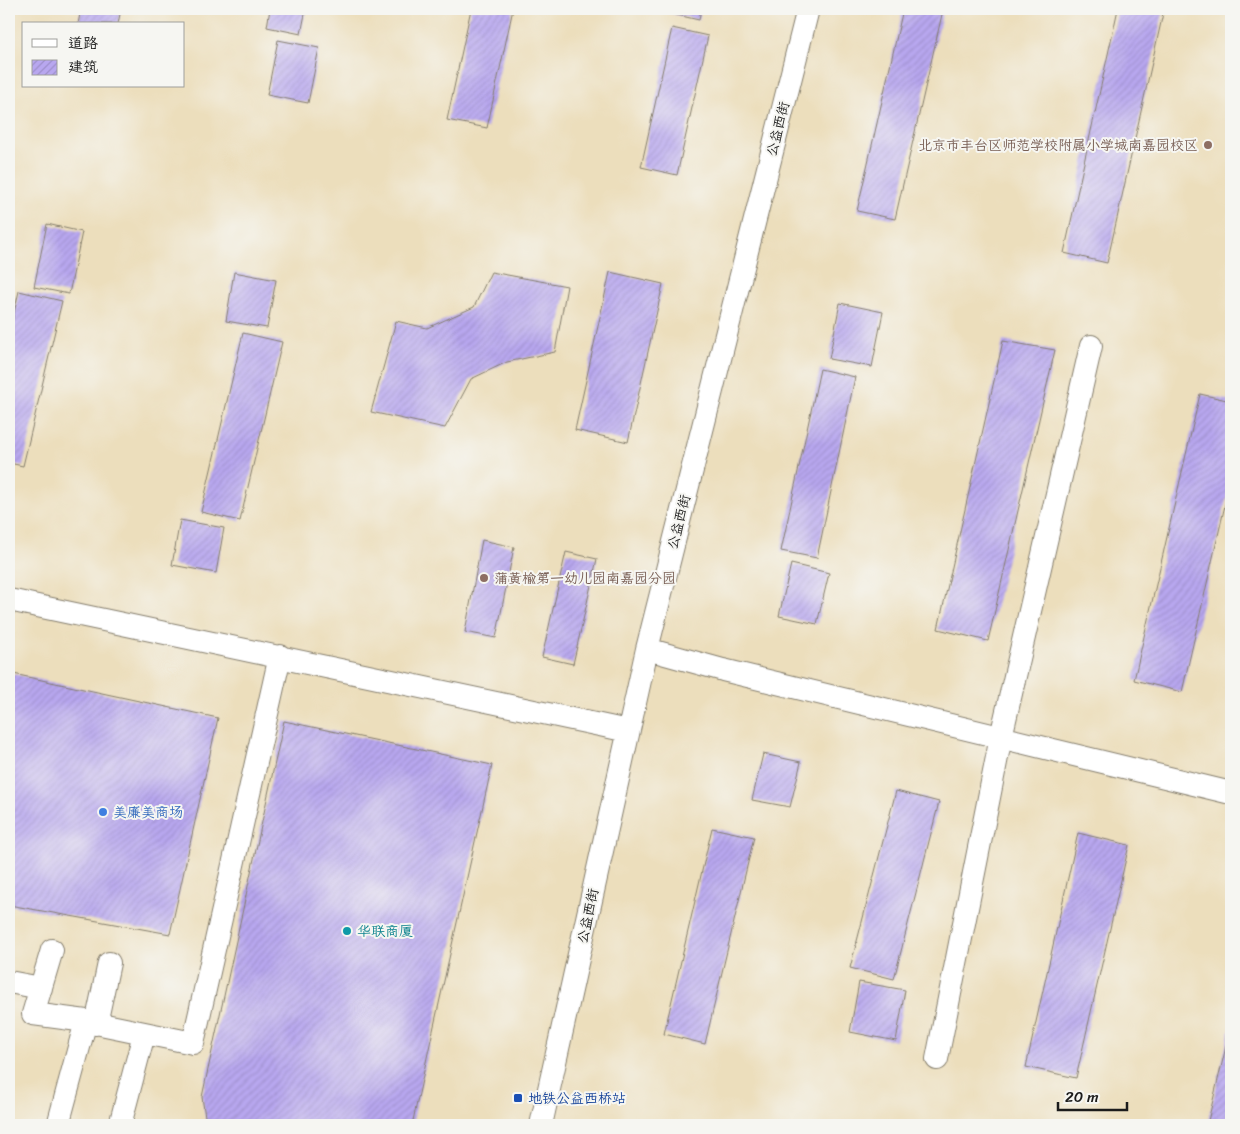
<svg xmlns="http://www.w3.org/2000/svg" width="1240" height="1134" font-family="Sriracha,'LXGW WenKai TC',sans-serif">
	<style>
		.building { fill: url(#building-hatch) }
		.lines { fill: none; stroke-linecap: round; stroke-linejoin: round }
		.minor-casing { stroke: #847d6c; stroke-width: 24 }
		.minor { stroke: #fff; stroke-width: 22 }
		.education-dot { fill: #8d6e63; stroke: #f6f6f2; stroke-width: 2 }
		.shop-dot { fill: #3f7fe0; stroke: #f6f6f2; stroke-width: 2 }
		.culture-dot { fill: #0f9aa8; stroke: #f6f6f2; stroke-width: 2 }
		.transit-dot { fill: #1a4fb4; stroke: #f6f6f2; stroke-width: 2 }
		.labels { text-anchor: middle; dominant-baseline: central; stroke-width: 4; stroke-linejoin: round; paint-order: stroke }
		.street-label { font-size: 14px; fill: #1c1c1c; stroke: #f6f6f2 }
		.education-label { font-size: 14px; fill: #785e54; stroke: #f6f6f2; text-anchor: end }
		.shop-label { font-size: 14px; fill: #366cbe; stroke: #f6f6f2; text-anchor: start }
		.culture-label { font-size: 14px; fill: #0d838f; stroke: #f6f6f2; text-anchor: start }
		.transit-label { font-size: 14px; fill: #164399; stroke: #f6f6f2; text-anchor: start }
	</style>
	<defs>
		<pattern id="building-hatch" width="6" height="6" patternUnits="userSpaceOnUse" patternTransform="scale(1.25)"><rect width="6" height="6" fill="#b8a7ef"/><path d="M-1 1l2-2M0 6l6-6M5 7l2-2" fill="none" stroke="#9e8fcc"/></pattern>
	</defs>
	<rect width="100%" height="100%" fill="#f6f6f2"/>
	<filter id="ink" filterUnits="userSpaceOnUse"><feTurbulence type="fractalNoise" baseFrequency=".02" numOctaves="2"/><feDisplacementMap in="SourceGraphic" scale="10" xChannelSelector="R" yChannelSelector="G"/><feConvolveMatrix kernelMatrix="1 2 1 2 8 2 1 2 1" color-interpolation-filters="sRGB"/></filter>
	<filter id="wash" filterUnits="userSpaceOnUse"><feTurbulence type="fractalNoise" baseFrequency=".0096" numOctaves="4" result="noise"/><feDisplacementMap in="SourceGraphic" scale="20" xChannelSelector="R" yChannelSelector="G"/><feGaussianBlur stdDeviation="1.12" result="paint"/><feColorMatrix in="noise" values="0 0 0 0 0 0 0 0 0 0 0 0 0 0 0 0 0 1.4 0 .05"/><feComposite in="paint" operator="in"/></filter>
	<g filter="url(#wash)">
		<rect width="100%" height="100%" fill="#ecdebc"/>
		<g id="blocks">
			<path class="building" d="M81,9H121L118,24H78Z
				M270,9H306L301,34L267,27Z
				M471,9H513L487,128L447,120Z
				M665,9H701L699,20L664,12Z
				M903,9H936L943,10L895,219L857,211Z
				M1118,9H1164L1107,263L1064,253Z
				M672,28L708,36L677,175L641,167Z
				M278,40L319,48L308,103L267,95Z
				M47,224L82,232L69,294L34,287Z
				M234,272L276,280L267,328L226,321Z
				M491,272L567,286L555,352L507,362L471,379L445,428L371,412L396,321L427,328L474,307Z
				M610,272L663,284L628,442L575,430Z
				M19,291L62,301L23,466L9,463V335Z
				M840,303L883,312L872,367L829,359Z
				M243,333L282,342L240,521L201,512Z
				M1003,341L1055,350L988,641L938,629Z
				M820,369L855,377L817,558L781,551Z
				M1200,394L1231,401V479L1182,692L1134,680Z
				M180,520L224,528L216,573L172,565Z
				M482,540L514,547L496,638L465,632Z
				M566,552L597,559L573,664L542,657Z
				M791,564L829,573L817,624L779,616Z
				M9,673L218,718L170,934L9,905Z
				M284,721L492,765L412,1125H208L206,1123L202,1097Z
				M763,754L801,762L790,807L752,800Z
				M896,791L939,802L894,979L850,968Z
				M712,828L754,837L705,1044L664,1034Z
				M1078,833L1129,845L1076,1078L1026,1067Z
				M859,982L905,990L896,1041L850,1032Z
				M1231,1026V1125H1207Z"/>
		</g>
	</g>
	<g filter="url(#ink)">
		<use href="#blocks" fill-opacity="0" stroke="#847d6c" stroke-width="1"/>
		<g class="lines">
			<g class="minor-casing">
				<path id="minor" d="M9,600L628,731
					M647,649L723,670L1231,793
					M52,950L33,1014L86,1021L193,1043L280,656
					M9,982L41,988
					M96,1024L109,963
					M937,1059L1001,737L1091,346
					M58,1125L86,1021
					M120,1125L144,1034
					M541,1125L647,649L808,9"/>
			</g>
			<use href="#minor" class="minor"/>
		</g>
	</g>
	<g class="education-dot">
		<circle cx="1208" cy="145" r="5"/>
		<circle cx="484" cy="578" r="5"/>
	</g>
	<circle class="shop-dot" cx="103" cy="812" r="5"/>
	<circle class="culture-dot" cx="347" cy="931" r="5"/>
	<rect class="transit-dot" x="513" y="1093" width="10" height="10" rx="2.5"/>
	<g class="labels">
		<g class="street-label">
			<text transform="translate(778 129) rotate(-76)">公益西街</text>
			<text transform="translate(679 522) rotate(-76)">公益西街</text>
			<text transform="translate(588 916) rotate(-78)">公益西街</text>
		</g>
		<g class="education-label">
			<text x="1198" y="145">北京市丰台区师范学校附属小学城南嘉园校区</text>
			<text x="494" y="578" text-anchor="start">蒲黄榆第一幼儿园南嘉园分园</text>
		</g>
		<g class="shop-label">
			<text x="113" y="812">美廉美商场</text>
		</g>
		<g class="culture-label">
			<text x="357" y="931">华联商厦</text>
		</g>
		<g class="transit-label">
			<text x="528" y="1098">地铁公益西桥站</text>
		</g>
	</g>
	<rect width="1240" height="1134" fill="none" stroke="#f6f6f2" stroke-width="30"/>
	<rect x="22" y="22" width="162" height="65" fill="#f6f6f2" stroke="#9f9f9c"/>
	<rect x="32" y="39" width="25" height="8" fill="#ffffff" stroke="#9f9f9c"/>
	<text x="68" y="48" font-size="15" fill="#1c1c1c">道路</text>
	<rect x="32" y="60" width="25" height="15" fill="url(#building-hatch)" stroke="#9f9f9c"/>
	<text x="68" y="72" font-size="15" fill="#1c1c1c">建筑</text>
	<path d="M1058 1102v8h69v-8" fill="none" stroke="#1c1c1c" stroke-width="2.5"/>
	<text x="1065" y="1102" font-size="15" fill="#1c1c1c" stroke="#f6f6f2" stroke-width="4" paint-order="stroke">20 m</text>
</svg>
